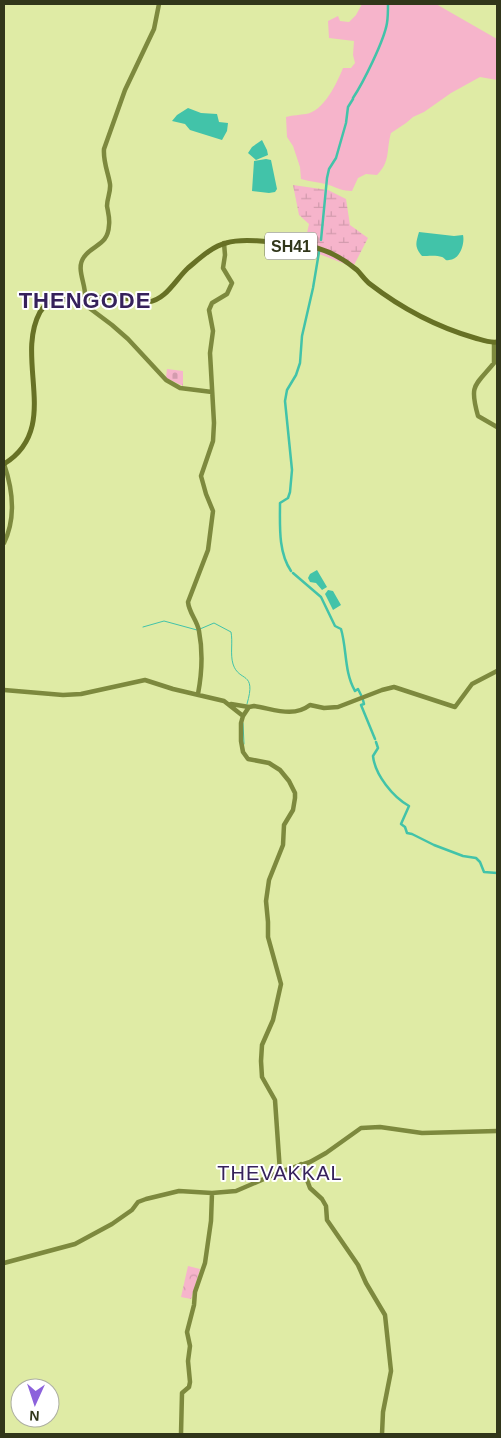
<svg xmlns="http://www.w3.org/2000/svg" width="501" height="1438" font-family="Helvetica,sans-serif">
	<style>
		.grass { fill: #f6b4cb }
		.forest { fill: url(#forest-crowns) }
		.wetland { fill: url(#wetland-marsh) }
		.cemetery { fill: url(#cemetery-stones) }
		.water { fill: #42c3a9 }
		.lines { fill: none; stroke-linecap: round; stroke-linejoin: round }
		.stream { stroke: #42c3a9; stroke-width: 1 }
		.canal { stroke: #42c3a9; stroke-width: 2.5 }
		.secondary { stroke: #7d893e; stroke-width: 4.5 }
		.primary { stroke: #677125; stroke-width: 5 }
		.labels { text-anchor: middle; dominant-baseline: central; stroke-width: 4; stroke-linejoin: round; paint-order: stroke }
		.shield { fill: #fff; stroke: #6f725f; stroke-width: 1 }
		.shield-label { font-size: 16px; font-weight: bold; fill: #31361a }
		.quarter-label { font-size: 20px; letter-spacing: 1px; fill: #36215b; stroke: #fff }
		.district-label { font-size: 22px; font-weight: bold; letter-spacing: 1px; fill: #36215b; stroke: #fff }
	</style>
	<defs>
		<pattern id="forest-crowns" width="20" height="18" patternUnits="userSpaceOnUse" patternTransform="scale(1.25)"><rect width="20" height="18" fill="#f6b4cb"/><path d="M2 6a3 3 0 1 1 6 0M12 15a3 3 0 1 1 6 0" fill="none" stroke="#d39bae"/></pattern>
		<pattern id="wetland-marsh" width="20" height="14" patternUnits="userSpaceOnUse" patternTransform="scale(1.25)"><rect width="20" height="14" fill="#f6b4cb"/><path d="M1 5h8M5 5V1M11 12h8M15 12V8" fill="none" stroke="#d39bae"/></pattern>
		<pattern id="cemetery-stones" width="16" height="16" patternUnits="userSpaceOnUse" patternTransform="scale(1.25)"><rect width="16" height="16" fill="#f6b4cb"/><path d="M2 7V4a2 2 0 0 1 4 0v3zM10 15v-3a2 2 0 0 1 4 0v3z" fill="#d39bae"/></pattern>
	</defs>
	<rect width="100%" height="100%" fill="#dfeba5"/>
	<path class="grass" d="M362,4H436L497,39V80L480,77L451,93L424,112L413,117L406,123L391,133C386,150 391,161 377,175L366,174L358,178L352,191C343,191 337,188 329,185C320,182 310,182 301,179L300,167L293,146L287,137L286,117C293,115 300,115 306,114C324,111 337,83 343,68H351L355,63L353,55L354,41L329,38L328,21L338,16L340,21L349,22L356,15Z"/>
	<path class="forest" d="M188,1266L200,1269L191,1299L181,1297Z"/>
	<path class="wetland" d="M293,185L328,190L346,199L350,225L368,238L353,267L280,239L295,233H307L309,224L299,215Z"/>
	<path class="cemetery" d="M167,369L183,371V386L166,378Z"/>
	<path class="water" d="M188,108L201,113L217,114L219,122L228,123L227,131L222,140L190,130L185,124L172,121L177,115Z
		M262,140L267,150L268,155L256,160L248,153L252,147Z
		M266,159L271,160L277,189L275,192L269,193L252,191L254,161Z
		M419,232L454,236L463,235C465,243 460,260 449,260C445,261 446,259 442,257C437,255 428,256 422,256C414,246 416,243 419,232Z
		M317,570L327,587L322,590L316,583L310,582L308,578L310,574Z
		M328,590L333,591L341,605L333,610L325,594Z"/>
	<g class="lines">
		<path class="stream" d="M143,627L164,621L197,630
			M200,629L214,623L231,632C233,642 230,654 233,664C239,683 257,670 247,704
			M243,723L244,744"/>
		<path class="canal" d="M353,98C363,83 384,41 387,23C388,17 388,10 388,4
			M321,240L327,178L329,169L336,158L346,123L348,107L353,99
			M291,571C278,552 280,525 280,503L288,498L290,492L292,470L285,401L287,390L296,375L300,363L302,336L313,288L319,252
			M293,573L321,597L335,626L341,629C347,649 344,672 355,691L358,689L361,695
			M363,700L364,704L361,705L375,739
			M376,742L378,748L373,756C375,775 393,797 409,806L401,824L405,827L407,833L412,834L434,845L463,856L476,858L480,862L484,872L497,873"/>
		<path class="secondary" d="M81,299L84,304L112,325L128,339L166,380L180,388L212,392
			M85,299C87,285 75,269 84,257C93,244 108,246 109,225C110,219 108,212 107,206C107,198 111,192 110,184C108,172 103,162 104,149L125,90L154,29L159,4
			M494,343V363C475,386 469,384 478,416L497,427
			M4,543C16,518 13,490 4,464
			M4,690L63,695L81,694L145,680L173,689L224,701L243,716
			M198,694C202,673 203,652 199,631C197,620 189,613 188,602L208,550L213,511L206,494L201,476L213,441L214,423L210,353L213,331L209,310L212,303L227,294L232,283L223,268L225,255L224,243
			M231,704L249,707
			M301,1164L310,1188L322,1199L326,1206L327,1220L358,1265L366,1283L385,1315L391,1371L383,1412L382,1434
			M280,1172L275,1100L262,1077L261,1061L262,1045L273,1020L281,984L268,937V922L266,901L269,880L283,845L284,825L293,810L295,798V793L289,781L280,770L269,763L248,759L243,752L241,741V723L243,716L249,707L254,706C274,709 293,718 310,705L324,708L338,707L382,690L394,687L455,707L472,684L497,671
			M4,1263L75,1244L112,1224L132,1210L138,1202L146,1199L179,1191L212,1193L236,1191L280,1172L310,1162L326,1153L361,1128L380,1127L422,1133L497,1131
			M181,1434L182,1393L189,1387L190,1382L188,1361L190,1346L187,1332L194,1305L195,1292L205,1263L211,1221L212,1193"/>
		<path class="primary" d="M4,464C62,428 14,360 40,312C42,310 44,305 47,303C55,298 111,297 122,298C132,298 139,303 148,302C166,300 176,279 188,268C199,259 211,247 226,243C250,236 291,246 317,248C331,252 345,260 357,270C361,274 365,280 370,284C401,308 437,327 475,338C482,340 489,343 497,342"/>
	</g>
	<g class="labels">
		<rect class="shield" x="265" y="232.5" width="52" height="27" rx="4"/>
		<g class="shield-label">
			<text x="291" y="246">SH41</text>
		</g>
		<g class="quarter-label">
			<text x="280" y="1173">THEVAKKAL</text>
		</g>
		<g class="district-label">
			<text x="85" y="300">THENGODE</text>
		</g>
	</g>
	<rect width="501" height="1438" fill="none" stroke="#31361a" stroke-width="10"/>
	<g transform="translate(35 1403) rotate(183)"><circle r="24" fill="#ffffff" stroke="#adafa3"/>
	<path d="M0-4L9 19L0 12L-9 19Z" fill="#8c62dc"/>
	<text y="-8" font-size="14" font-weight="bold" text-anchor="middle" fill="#31361a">N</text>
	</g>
</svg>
